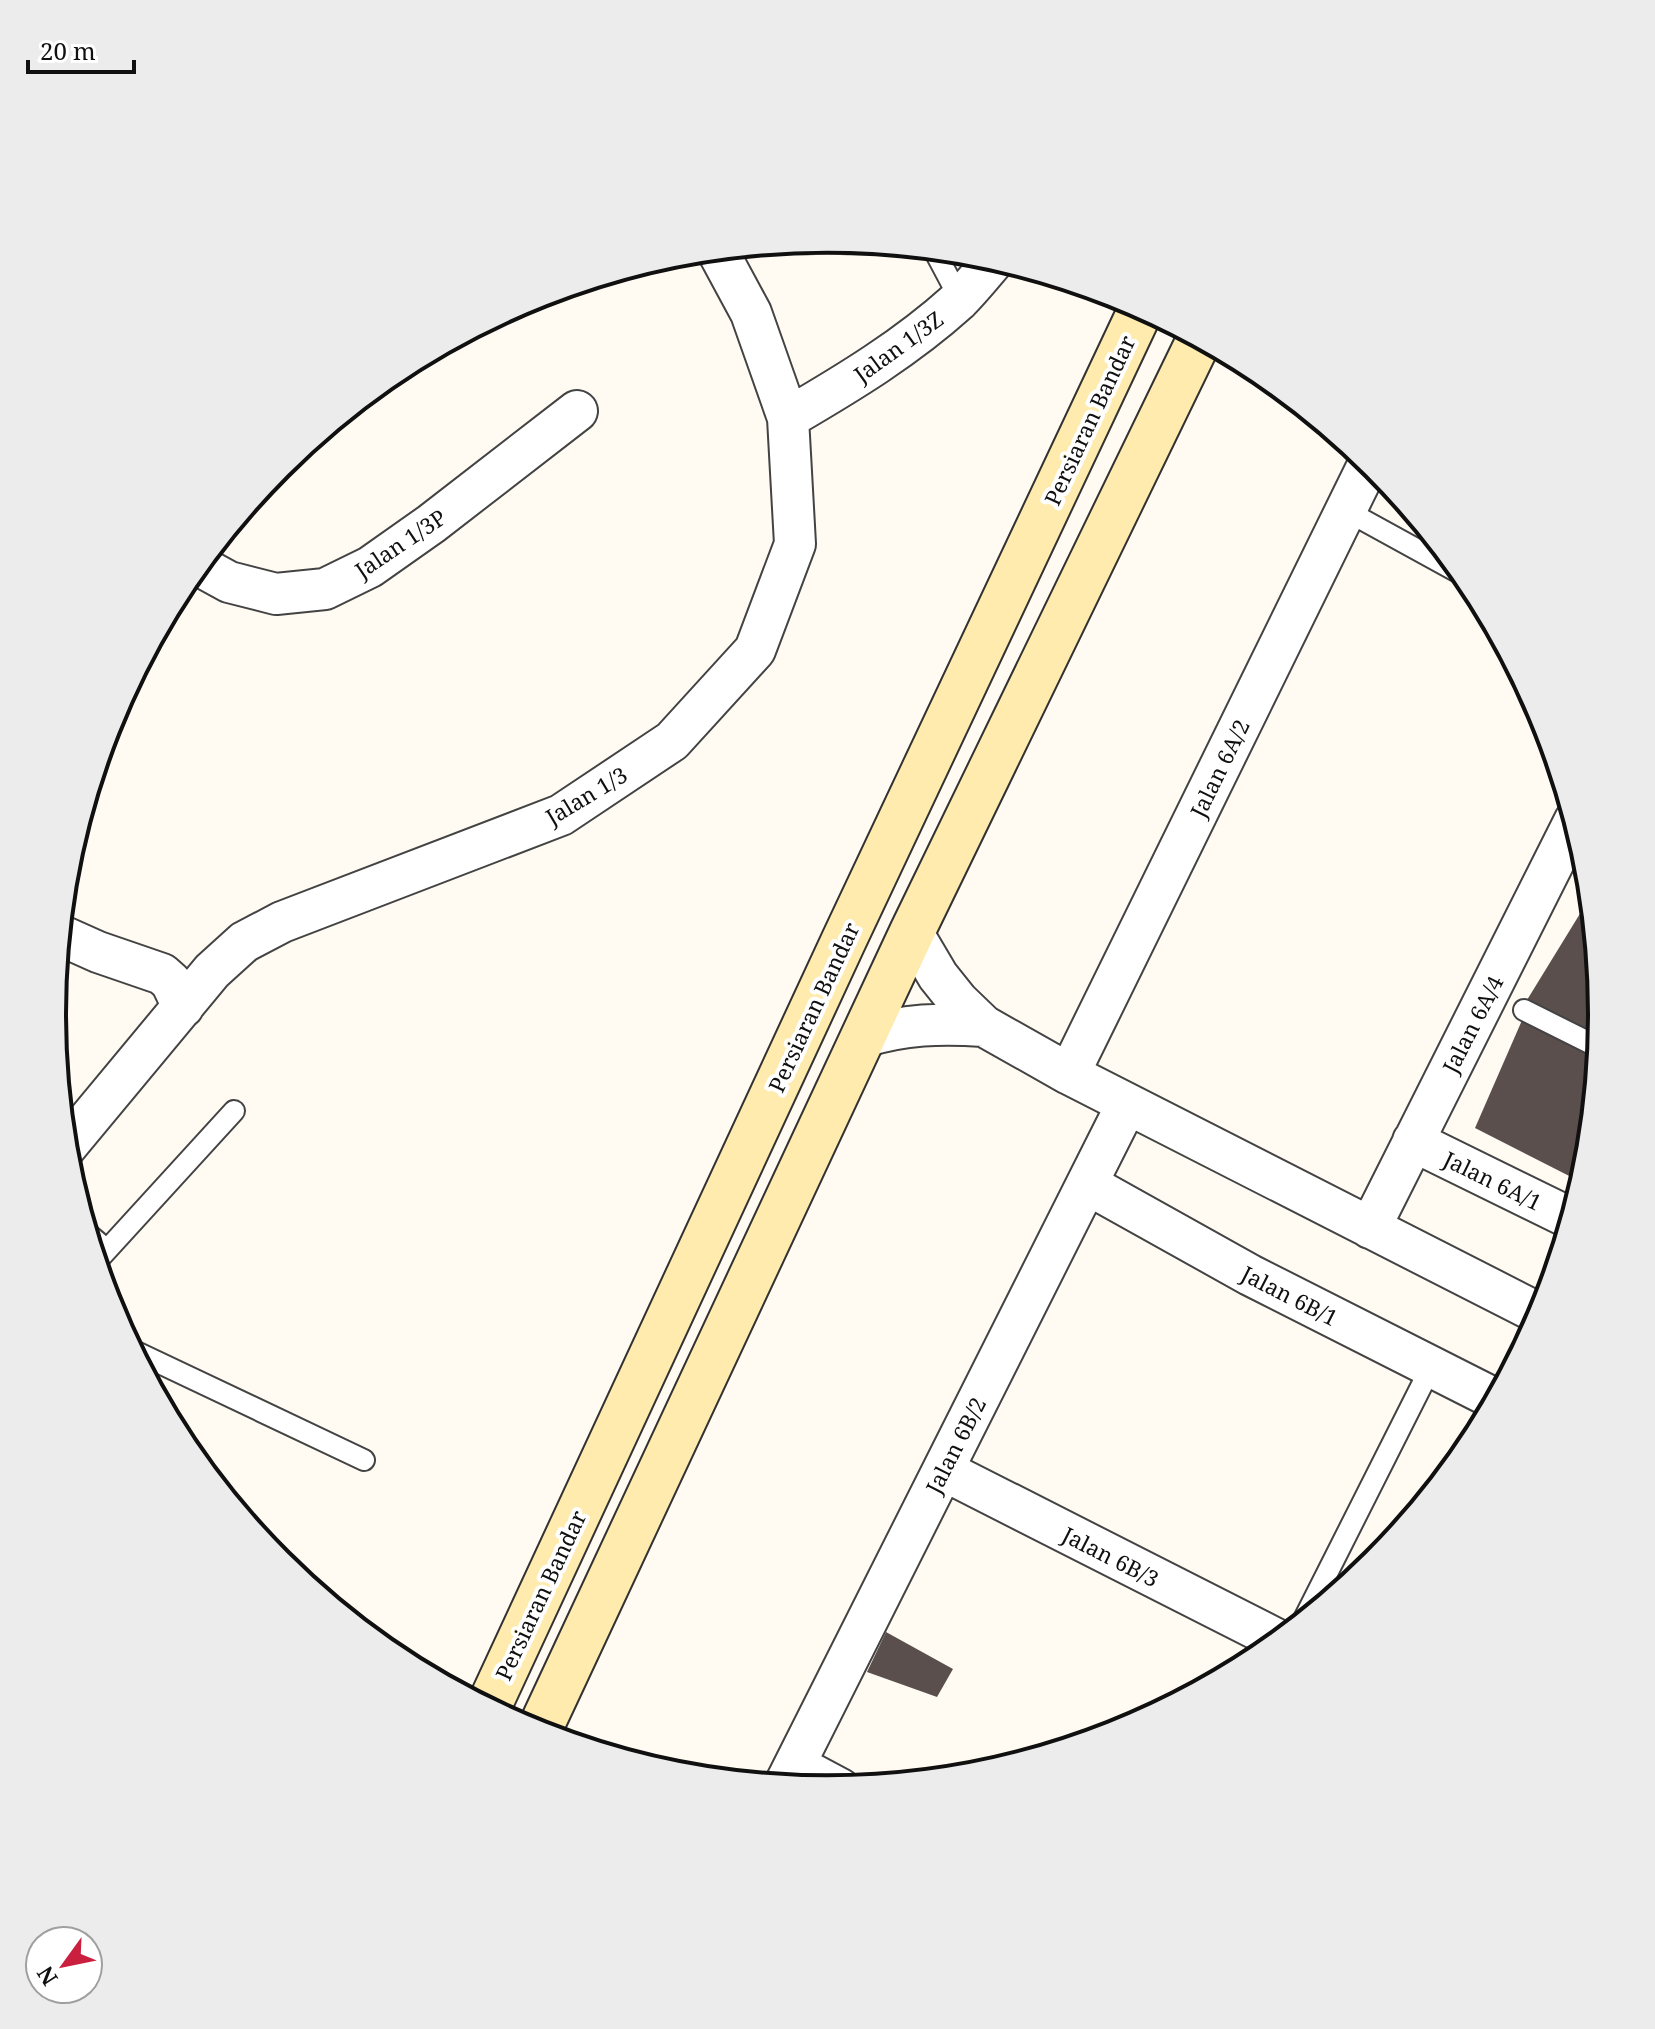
<svg xmlns="http://www.w3.org/2000/svg" width="1655" height="2029" font-family="'Noto Serif',serif">
	<style>
		.building { fill: #5a4f4c }
		.lines { fill: none; stroke-linecap: round; stroke-linejoin: round }
		.lane-casing { stroke: #434343; stroke-width: 24 }
		.street-casing { stroke: #434343; stroke-width: 44 }
		.secondary-casing { stroke: #323232; stroke-width: 48 }
		.lane { stroke: #fff; stroke-width: 20 }
		.street { stroke: #fff; stroke-width: 40 }
		.secondary { stroke: #ffebae; stroke-width: 44 }
		.labels { text-anchor: middle; dominant-baseline: central; stroke-width: 8; stroke-linejoin: round; paint-order: stroke }
		.street-label { font-size: 22px; fill: #101010; stroke: #fff }
		.rim { fill: none; stroke: #101010; stroke-width: 4 }
	</style>
	<rect width="100%" height="100%" fill="#fffbf3"/>
	<path class="building" d="M1589,899L1592,900L1603,1015L1601,1038L1527,1000Z
		M1523,1018L1599,1056L1588,1166L1583,1183L1475,1128Z
		M886,1632L953,1669L937,1697L867,1672Z"/>
	<g class="lines">
		<g class="lane-casing">
			<path id="lane" d="M934,250L960,299
				M1345,510L1467,577
				M1524,1010L1600,1048
				M87,1233L107,1250L96,1262
				M107,1250L234,1111
				M132,1350L364,1460
				M1302,1623L1431,1367"/>
		</g>
		<g class="street-casing">
			<path id="street" d="M788,418C848,383 906,348 958,301C971,288 983,273 995,259
				M198,565L229,582L276,594L325,589L370,567L431,524L577,411
				M912,932L938,976L958,1001L984,1026L1069,1074L1542,1315
				M60,935L98,952L162,974L171,982L183,1007
				M863,1037C904,1024 941,1023 984,1026
				M1069,1074L1370,461
				M1413,1141L1572,1219
				M65,1148L212,971L244,942L282,922L561,815L672,741L755,650L795,544L788,418L751,313L717,250
				M1087,1184L1250,1275L1497,1400
				M1370,1228L1575,820
				M943,1470L1280,1641
				M795,1765L840,1789
				M784,1786L1127,1104"/>
		</g>
		<g class="secondary-casing">
			<path id="secondary" d="M488,1708L843,942L1142,307
				M538,1733L912,932L1200,338"/>
		</g>
		<use href="#lane" class="lane"/>
		<use href="#street" class="street"/>
		<use href="#secondary" class="secondary"/>
	</g>
	<g class="labels">
		<g class="street-label">
			<text transform="translate(898 346) rotate(-36)">Jalan 1/3Z</text>
			<text transform="translate(1089 420) rotate(-65)">Persiaran Bandar</text>
			<text transform="translate(400 543) rotate(-34)">Jalan 1/3P</text>
			<text transform="translate(1219 768) rotate(-64)">Jalan 6A/2</text>
			<text transform="translate(586 795) rotate(-31)">Jalan 1/3</text>
			<text transform="translate(813 1007) rotate(-65)">Persiaran Bandar</text>
			<text transform="translate(1472 1024) rotate(-63)">Jalan 6A/4</text>
			<text transform="translate(1493 1180) rotate(26)">Jalan 6A/1</text>
			<text transform="translate(1290 1295) rotate(27)">Jalan 6B/1</text>
			<text transform="translate(955 1445) rotate(-63)">Jalan 6B/2</text>
			<text transform="translate(1111 1556) rotate(27)">Jalan 6B/3</text>
			<text transform="translate(540 1595) rotate(-65)">Persiaran Bandar</text>
		</g>
	</g>
	<path d="M0 0H1655V2029H0ZM66 1014a761 761 0 1 1 1522 0a761 761 0 1 1-1522 0Z" fill="#ececec" fill-rule="evenodd"/>
	<path class="rim" d="M66 1014a761 761 0 1 1 1522 0a761 761 0 1 1-1522 0Z"/>
	<g transform="translate(64 1965) rotate(237)"><circle r="38" fill="#ffffff" stroke="#9f9f9f" stroke-width="2"/>
	<path d="M0-6L14 30L0 20L-14 30Z" fill="#ca1f3f"/>
	<text y="-12" font-size="22" font-weight="bold" text-anchor="middle" fill="#101010">N</text>
	</g>
	<path d="M28 60v12h106v-12" fill="none" stroke="#101010" stroke-width="4"/>
	<text x="40" y="60" font-size="24" fill="#101010" stroke="#ffffff" stroke-width="6" paint-order="stroke">20 m</text>
</svg>
